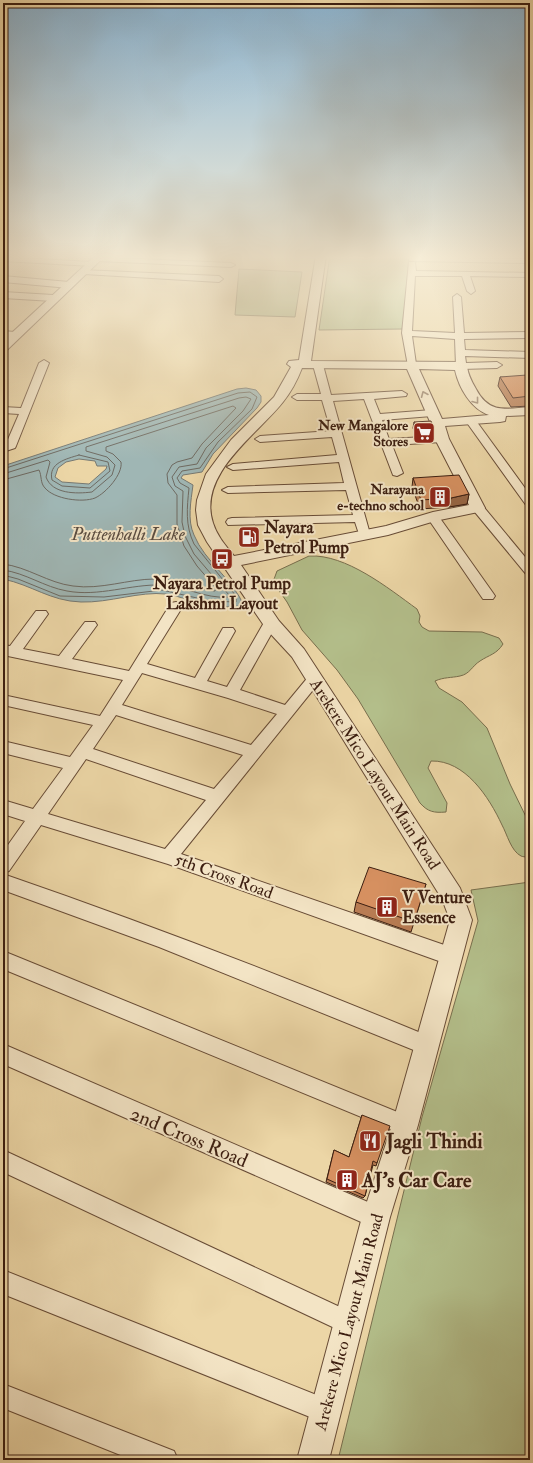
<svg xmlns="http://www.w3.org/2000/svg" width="533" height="1463" font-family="'IM FELL Double Pica',serif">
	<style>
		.green { fill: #b3be8a; stroke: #786e4d }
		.water { fill: #9fb6b4; stroke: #777972; fill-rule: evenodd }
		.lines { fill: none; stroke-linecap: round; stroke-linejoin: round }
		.shore { stroke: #6e6a62; stroke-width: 1 }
		.minor-casing { stroke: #684c36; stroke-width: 2 }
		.tertiary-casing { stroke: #684c36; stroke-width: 2 }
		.minor { fill: #f3e4c5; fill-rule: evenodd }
		.tertiary { fill: #f3e4c5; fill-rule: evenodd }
		.wall { fill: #b87c53; stroke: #3c1e10 }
		.shaded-wall { fill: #966543; stroke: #3c1e10 }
		.building { fill: #d69060; stroke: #3c1e10 }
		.oneway { stroke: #98816a }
		.labels { text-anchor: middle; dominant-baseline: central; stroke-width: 4; stroke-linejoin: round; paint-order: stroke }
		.far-poi-label { font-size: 14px; font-weight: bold; fill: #3c1e10; stroke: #f3e4c5; text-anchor: end }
		.poi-label { font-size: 17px; font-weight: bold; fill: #3c1e10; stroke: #f3e4c5; text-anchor: start }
		.street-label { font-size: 17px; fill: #3c1e10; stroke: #f3e4c5 }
		.water-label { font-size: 18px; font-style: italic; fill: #5a4c41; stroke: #f3e4c5 }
		.near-street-label { font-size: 20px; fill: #3c1e10; stroke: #f3e4c5 }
		.near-poi-label { font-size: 20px; font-weight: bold; fill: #3c1e10; stroke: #f3e4c5; text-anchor: start }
	</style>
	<rect width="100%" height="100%" fill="#ecd6a6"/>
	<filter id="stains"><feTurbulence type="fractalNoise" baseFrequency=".005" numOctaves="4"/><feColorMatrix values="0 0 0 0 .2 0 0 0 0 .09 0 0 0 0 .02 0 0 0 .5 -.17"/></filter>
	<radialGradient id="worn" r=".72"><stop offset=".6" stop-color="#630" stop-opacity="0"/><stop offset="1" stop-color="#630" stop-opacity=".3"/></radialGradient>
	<path class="green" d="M330,255H409L403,329L319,330Z
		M239,269L302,272L295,317L235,315Z
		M309,556C346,554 388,588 417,609L420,616L419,622L422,627L429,631L482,632L499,638L503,644C497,654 489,655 480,661C472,666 470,674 460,676C451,678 444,677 435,681L439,688L462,702L487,728L510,784L530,825V857C527,857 523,857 521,856C511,851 507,834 502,825C489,797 465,760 431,761L428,768L447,803L446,812C434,813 428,812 420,803L358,699L337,670L302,630L287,602L273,582L277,571Z
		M530,882V1460H338L422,1117L478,921L471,890Z"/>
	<path class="water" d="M246,388L256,390L261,396V402L257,408L213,454L202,472L183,475L181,478L193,485C191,501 187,520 194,535C205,562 233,579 244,606C233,606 221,608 211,606C196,604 181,596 166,594C140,591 109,603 81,602C50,601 32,585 3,579V466L237,389ZM79,459L95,461L97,466H107L106,469L89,484L62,482L55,477L58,468L66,462Z"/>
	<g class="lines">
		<path class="shore" d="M79,455L108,462L110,471L90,488L62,486L52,480C48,463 66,459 79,455Z
			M3,469L238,393L250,392L257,397L252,409L218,442L200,468L182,471L177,478L180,483L189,488C187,508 185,525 194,544L236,596V602L210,601L162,590L104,597L60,596L18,579L3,575
			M3,474L48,460L50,462L46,477C52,494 76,494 92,492L112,475L115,465L107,457L86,451V447L239,398L246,397L251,399L243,411L206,448L197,464L179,467L172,477L175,486L183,491L182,522L185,536L194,554L229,595L228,597C205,599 185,586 162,585C130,584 99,597 67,591C44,587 26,573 3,570
			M3,480L39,470C42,476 40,483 45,488C54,499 82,503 95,498C106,493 123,474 121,462L113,454L106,451V447L233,406L236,408L202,444L192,458L177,462L172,465L167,474L168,483L177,495V524L184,546L197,566L216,588L215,591C194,590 177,578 155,579C128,579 101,590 73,586C48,583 28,567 3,564"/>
		<g class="minor-casing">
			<path id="minor" d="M3,257L92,262L96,264L92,266L3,261Z
				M94,257L231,263L235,265L231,267L97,261H94Z
				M409,257L530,259V263L412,261H409Z
				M409,262H415L416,271L530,273V277L470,276L475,291L471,294L467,291L462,276H415L412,331L455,333L453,297L457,294L461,297L464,333L530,332V338L464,339L465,350L530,352V358L465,356L466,363L497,362L502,365L497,368L461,369L456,366L455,339L412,336L416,364L414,366H408L402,333Z
				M81,270L219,276L223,279L219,282L84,274L80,272Z
				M3,276L69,282L73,285L69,288L3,282Z
				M3,292L53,295L57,298L53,301L3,298Z
				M3,331L15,332L20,335L15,338L3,337Z
				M44,360L49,363L16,446L15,448L3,452V445L6,444L19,414L3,413V407L21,408L39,363Z
				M318,362L323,365L331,395L402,391L407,394L406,396L374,399L380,414L432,410L437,413L432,416L382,420L389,439L442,436L447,439L442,442L392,445L403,473L397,476L393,475L364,399L333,401L370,534L368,537H360L355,522L228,525L226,522L228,519L232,518L353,515L346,490L228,493L222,490L228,487L344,483L339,462L233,470L227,467L233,464L337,455L332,437L260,442L255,439L260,436L331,431L322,400H297L292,397L297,394H321L313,365Z
				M470,417L474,418L530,495V507L526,505L465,420Z
				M478,504L482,505L530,563V575L526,574L474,511L472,508L474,505Z
				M433,513L437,514L493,593L495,596L493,599H483L427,517Z
				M176,602L181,603L183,606L147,664L195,678L223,628H233L235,631L207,681L227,687L266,619H276L278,622L240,690L285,705L309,676L314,675L319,676L321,680L181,854L450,947L456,950L459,956L456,962L450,965L168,864L41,825L9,871L3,873V852L25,821L3,814V800L33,809L63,768L3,753V741L70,757L93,725L3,705V695L100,716L123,680L3,655V645L10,646L36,611H46L48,614L23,649L59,656L85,622H95L97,625L72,659L129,671L171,603ZM142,673L228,698L277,714L251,745L122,705ZM116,715L243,755L214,789L93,749ZM86,759L206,800L165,849L48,814Z
				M3,874C148,924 291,979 433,1038L436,1045L433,1052L426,1055L159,947L3,890Z
				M3,951L412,1118L415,1125L412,1132L405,1135L3,969Z
				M3,1044L384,1209L387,1217L384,1225L376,1228L368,1225L3,1064Z
				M3,1150L357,1315L361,1323L357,1331L349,1335L341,1331L3,1172Z
				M3,1270L334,1402L337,1411L334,1420L325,1423L3,1294Z
				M3,1384L174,1451L178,1460H133L3,1408Z"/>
		</g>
		<g class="tertiary-casing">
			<path id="tertiary" d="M96,255H106L7,350L3,351V341Z
				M316,255H326L311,361L461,362L467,366C468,375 472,382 476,389C489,414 506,409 530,407V415L506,416L505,421L500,422L445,426L449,439L485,508L483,511L435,521L388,535L241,565L279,621L304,649L460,888L472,920L418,1125L390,1217L329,1460H297L362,1217L392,1125L450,920L442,899L292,657L267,630L207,542L198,525L196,510L197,500L206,474L231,440L274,397L291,367L287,364L289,361L299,360ZM302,368L407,369L431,424L435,439L469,505L433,512L386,526L234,556C226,546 217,536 213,523C197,474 257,435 283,402C291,392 297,381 302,368ZM419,369L455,370C459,388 471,409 489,415L442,419Z"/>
		</g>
		<use href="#minor" class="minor"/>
		<use href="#tertiary" class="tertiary"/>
	</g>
	<path class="wall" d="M500,377L530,380V406L511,407L498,386Z
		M414,422L434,429L432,435L416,436L413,428Z
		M413,478L469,494L467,504L449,507L420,509L412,487Z
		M426,884L411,932L354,912L356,902Z
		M362,1115L377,1163L376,1166L373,1165L365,1196L363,1198L326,1182L334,1150L349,1157Z"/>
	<path class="shaded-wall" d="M469,494L467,504L449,507L451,498Z"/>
	<path class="building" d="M527,375L530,380V396L513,398L500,377Z
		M431,421L434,429H417L414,422Z
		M459,475L469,494L451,498L421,500L413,478Z
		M369,867L426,884L414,922L356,902Z
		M362,1115L390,1126L377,1163L373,1161L365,1196L327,1179L334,1150L349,1157Z"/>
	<defs><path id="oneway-chevron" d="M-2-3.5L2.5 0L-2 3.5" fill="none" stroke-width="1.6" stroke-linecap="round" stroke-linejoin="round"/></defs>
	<g class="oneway">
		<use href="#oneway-chevron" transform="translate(424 394) rotate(-113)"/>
		<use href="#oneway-chevron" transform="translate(476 401) rotate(52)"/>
	</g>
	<linearGradient id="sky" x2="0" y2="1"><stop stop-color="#8bb5d3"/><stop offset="0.56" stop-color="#f6edd7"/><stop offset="1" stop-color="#f6edd7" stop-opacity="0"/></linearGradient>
	<rect width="533" height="459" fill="url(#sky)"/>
	<defs>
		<g id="supermarket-square" transform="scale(1.15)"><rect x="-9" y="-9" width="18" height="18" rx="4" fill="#8f2418" stroke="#f3e4c5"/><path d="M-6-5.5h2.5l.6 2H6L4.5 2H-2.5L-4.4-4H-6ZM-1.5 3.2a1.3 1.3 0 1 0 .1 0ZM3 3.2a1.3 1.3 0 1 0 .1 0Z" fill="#fff"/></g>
		<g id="building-square" transform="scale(1.15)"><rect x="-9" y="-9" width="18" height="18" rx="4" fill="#8f2418" stroke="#f3e4c5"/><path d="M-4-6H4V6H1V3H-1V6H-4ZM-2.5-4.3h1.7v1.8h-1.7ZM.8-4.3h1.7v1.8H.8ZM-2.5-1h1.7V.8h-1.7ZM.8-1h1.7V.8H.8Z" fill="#fff"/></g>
		<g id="fuel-square" transform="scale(1.15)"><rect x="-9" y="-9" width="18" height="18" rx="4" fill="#8f2418" stroke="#f3e4c5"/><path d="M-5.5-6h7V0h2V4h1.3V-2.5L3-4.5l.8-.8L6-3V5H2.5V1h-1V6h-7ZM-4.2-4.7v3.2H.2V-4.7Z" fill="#fff"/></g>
		<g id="bus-square" transform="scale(1.15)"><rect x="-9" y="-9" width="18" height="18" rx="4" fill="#8f2418" stroke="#f3e4c5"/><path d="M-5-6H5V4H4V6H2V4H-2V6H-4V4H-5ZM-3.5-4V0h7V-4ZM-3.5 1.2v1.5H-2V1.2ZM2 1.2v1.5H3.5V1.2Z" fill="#fff"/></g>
		<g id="restaurant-square" transform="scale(1.15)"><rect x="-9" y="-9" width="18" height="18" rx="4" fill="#8f2418" stroke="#f3e4c5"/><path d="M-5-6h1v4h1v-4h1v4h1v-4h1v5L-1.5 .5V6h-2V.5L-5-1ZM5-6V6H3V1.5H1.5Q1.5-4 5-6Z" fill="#fff"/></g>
	</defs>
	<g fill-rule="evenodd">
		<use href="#supermarket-square" x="424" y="433"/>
		<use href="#building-square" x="440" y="497"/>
		<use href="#fuel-square" x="249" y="537"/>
		<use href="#bus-square" x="222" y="559"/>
		<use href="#building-square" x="387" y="907"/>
		<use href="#restaurant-square" x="370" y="1141"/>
		<use href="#building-square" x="347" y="1180"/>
	</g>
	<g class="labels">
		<g class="far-poi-label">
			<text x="408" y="425">New Mangalore<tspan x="408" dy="16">Stores</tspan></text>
			<text x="424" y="489">Narayana<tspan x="424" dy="16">e-techno school</tspan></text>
		</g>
		<g class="poi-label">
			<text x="264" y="527">Nayara<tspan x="264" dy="20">Petrol Pump</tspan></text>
			<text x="222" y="583" text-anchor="middle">Nayara Petrol Pump<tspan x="222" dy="20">Lakshmi Layout</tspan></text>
			<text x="402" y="897">V Venture<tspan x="402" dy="20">Essence</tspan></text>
		</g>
		<g class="street-label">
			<text transform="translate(375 774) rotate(57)">Arekere Mico Layout Main Road</text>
			<text transform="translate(224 876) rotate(20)">5th Cross Road</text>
			<text transform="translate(349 1322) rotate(-75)">Arekere Mico Layout Main Road</text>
		</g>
		<g class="water-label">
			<text x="128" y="534">Puttenhalli Lake</text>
		</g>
		<g class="near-street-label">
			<text transform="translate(189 1137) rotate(23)">2nd Cross Road</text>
		</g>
		<g class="near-poi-label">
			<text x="386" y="1141">Jagli Thindi</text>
			<text x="362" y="1180">AJ's Car Care</text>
		</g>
	</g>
	<rect width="533" height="1463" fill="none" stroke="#ecd6a6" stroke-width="16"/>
	<rect x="4" y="4" width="525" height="1455" fill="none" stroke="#3c1e10" stroke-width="2"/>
	<rect x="8" y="8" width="517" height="1447" fill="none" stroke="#3c1e10"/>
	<rect width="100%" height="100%" filter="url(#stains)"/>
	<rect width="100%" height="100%" fill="url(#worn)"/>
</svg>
